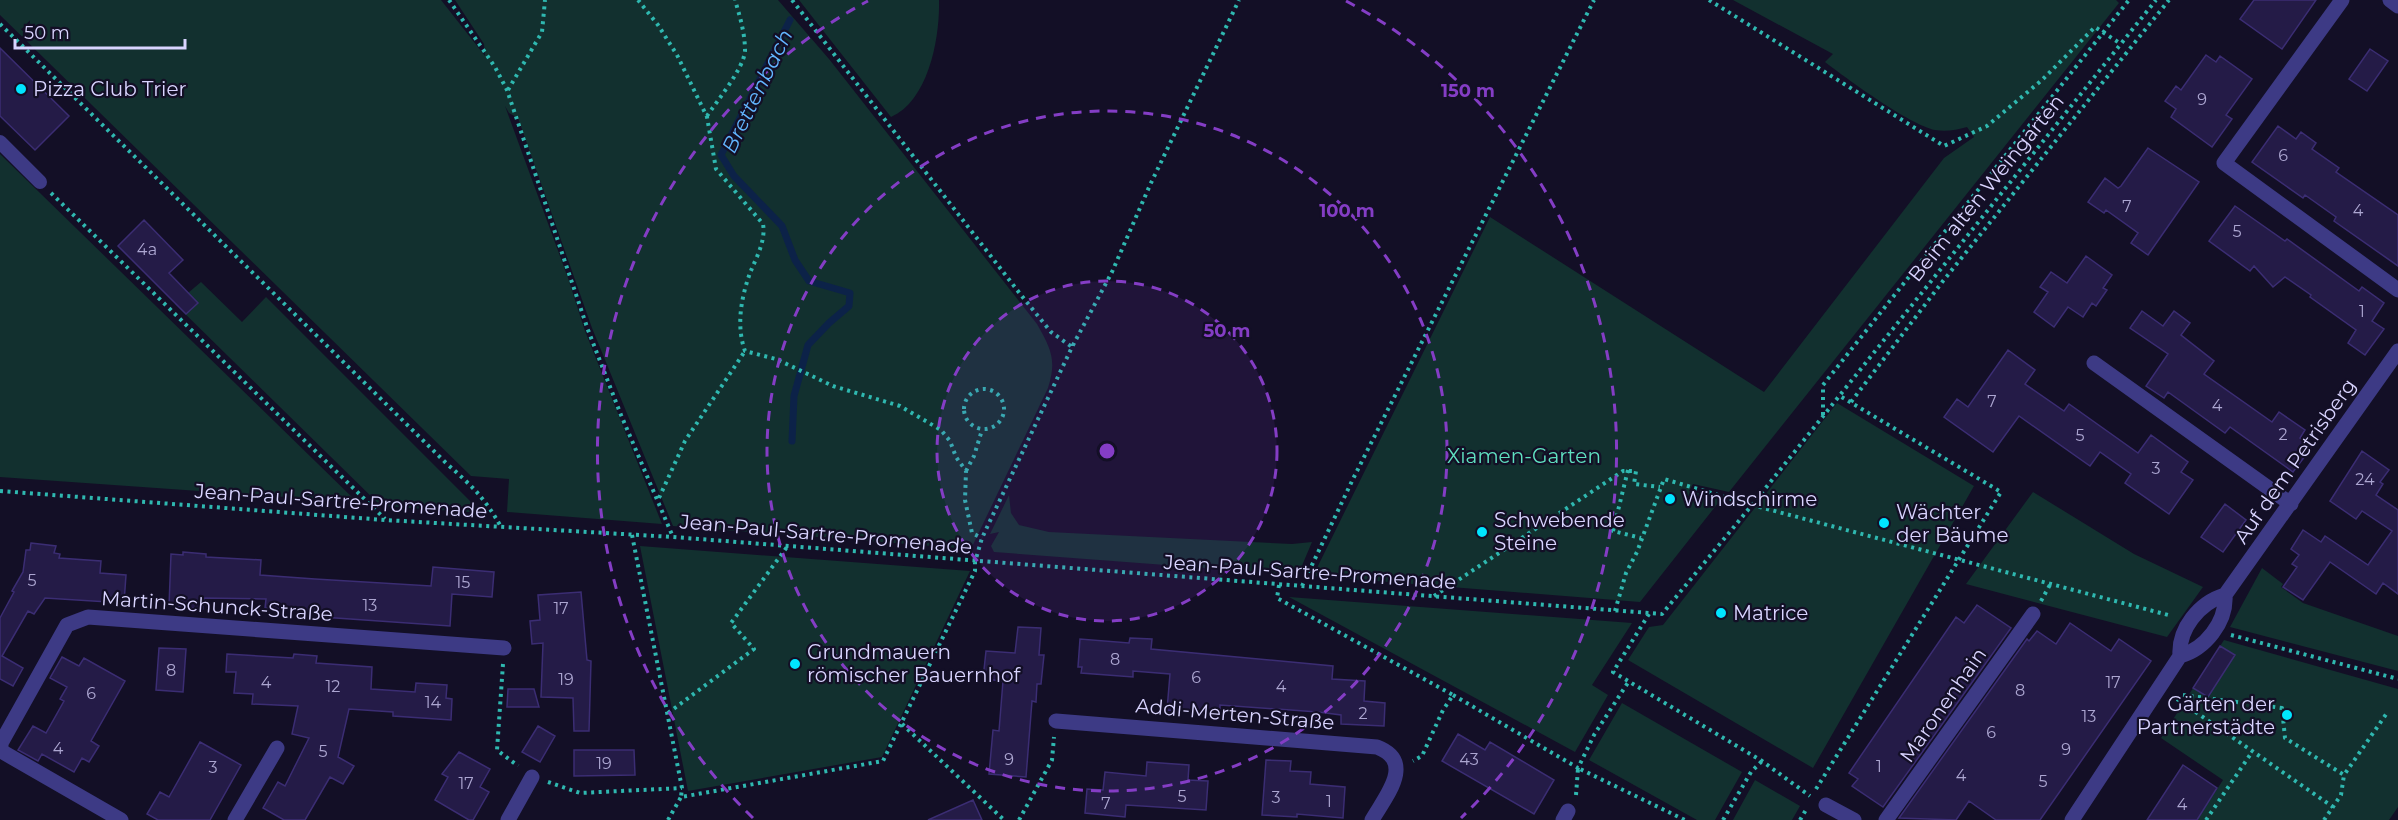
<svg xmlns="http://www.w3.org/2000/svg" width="2398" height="820" font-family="Montserrat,sans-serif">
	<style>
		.green { fill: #12302f }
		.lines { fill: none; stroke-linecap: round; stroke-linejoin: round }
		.stream { stroke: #0c2248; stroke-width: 7 }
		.building { fill: #241b47; stroke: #3b2d73; stroke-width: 1.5 }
		.path { stroke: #2fb8b0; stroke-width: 4; stroke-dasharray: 3 4.5; stroke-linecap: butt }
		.lane { stroke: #3d3a85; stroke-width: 14 }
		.street { stroke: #3d3a85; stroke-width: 15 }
		.ring { fill: none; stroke: #843dc5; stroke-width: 3; stroke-dasharray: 10 8 }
		.poi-dot { fill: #00e5ff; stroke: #130f26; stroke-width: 2 }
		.labels { text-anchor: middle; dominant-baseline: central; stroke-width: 4.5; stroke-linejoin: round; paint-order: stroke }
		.number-label { font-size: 16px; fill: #aca6d1 }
		.poi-label { font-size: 20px; fill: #d9d4ff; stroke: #130f26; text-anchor: start }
		.street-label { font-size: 20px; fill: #d9d4ff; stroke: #130f26 }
		.park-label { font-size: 20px; fill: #5fe0c0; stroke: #130f26 }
		.water-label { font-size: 21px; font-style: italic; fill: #62b6ff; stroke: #130f26 }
		.centre { fill: #843dc5; stroke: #130f26; stroke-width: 3 }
		.ring-label { font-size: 18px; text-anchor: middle; font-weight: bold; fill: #843dc5; stroke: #130f26; stroke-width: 4.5; stroke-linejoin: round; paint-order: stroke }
	</style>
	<rect width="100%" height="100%" fill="#130f26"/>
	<path class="green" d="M0,0H441L485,56L484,44L455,0H778L829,59L1037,324C1051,349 1057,360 1048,388L971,549L673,526L592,328L518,118L509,113L505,106L568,278L585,331L662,524L507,512L509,479L471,476L0,15Z
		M799,0H939C940,37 929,100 891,117Z
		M1733,0H2116L2119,3L1729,492L1693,484L1689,491L1722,498L1640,602L1313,576L1490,217L1764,392L1944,158L1974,137L1967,127C1956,130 1946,132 1935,130C1910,125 1847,79 1825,62L1833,54Z
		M0,154L357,502L0,477Z
		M201,282L242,322L266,297L482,513L381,506L175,304Z
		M1837,403L1974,486L1813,768L1628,660L1649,627L1663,625Z
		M2033,492L2134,554L2203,587L2167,637L1966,584Z
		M1009,495L1011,513L1019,525L1049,532L1292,544L1312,542L1298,575L994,552L991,546L999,532L990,534Z
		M640,546L970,571L882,757L688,791Z
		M2262,568L2283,584L2281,587L2303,603L2398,636V671L2230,627Z
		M1289,597L1632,623L1592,685L1608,695L1575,752Z
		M2224,640L2398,689V807L2389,820H2197L2223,780L2161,738Z
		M1622,703L1742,772L1715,820H1697L1589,760Z
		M1755,780L1800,806L1792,820H1733Z"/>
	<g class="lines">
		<path class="stream" d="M790,20L721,155L734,176L782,226L795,260L809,281L850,293L849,306L829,323L808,345L794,396L792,441"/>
	</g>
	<path class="building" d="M2254,0H2316L2282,49L2240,19Z
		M0,48L69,116L35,150L0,116Z
		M2370,49L2388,61L2367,91L2349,79Z
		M2206,55L2216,62L2220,56L2252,79L2226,115L2232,119L2212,147L2171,117L2176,109L2165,101L2176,86L2181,90Z
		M2278,126L2296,139L2301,132L2316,143L2312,149L2339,168L2336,172L2398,215V266L2334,221L2336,217L2305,195L2303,198L2252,162Z
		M2148,148L2199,182L2148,255L2131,243L2138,233L2106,210L2104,213L2088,202L2105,178L2118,188L2121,186Z
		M2235,206L2285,241L2287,239L2359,291L2362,287L2384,303L2372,321L2384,329L2365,355L2348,343L2356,330L2310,297L2311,295L2285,277L2273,287L2254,266L2250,271L2209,241Z
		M144,220L183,260L169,273L198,303L186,314L118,246Z
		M2086,256L2112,275L2103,288L2107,290L2096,306L2092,303L2083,317L2068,307L2054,327L2034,312L2048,292L2040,287L2051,272L2067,283Z
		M2142,311L2163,326L2174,311L2190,323L2181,335L2214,361L2204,374L2272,422L2279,412L2305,430L2300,438L2312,447L2293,472L2230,427L2225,433L2168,392L2164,398L2146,386L2168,354L2130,328Z
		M2008,350L2035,370L2025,384L2064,411L2069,404L2138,453L2151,435L2188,462L2181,472L2193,480L2169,514L2125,483L2131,474L2100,452L2090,466L2019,416L1993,452L1944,417L1957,399L1968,407Z
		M2362,451L2389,470L2380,482L2383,484L2376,495L2398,510V594L2383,583L2376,594L2330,562L2303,600L2283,587L2297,567L2292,564L2299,555L2291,549L2303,530L2321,542L2325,536L2368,565L2392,531L2362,511L2356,519L2330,501Z
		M2225,504L2246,520L2223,552L2201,537Z
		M31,543L56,546L54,553L60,554L59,558L101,561L100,573L126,575L124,603L45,598L34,614L28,611L2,656L23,668L13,686L0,679V618L14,592L12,591L23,572L26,550H30Z
		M183,552L206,554V557L261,560L260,575L315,579L431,586L433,567L494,572L492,597L452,594L450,626L322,617L323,612L265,608L266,599L204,598L203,609L169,606L171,554L183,555Z
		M581,592L587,660L591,661L589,731H574L573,698L541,697L543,643L532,644L530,621L540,620L538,595Z
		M1977,605L2011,628L1883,807L1852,786L1858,779L1849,773L1956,617L1964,623Z
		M2070,623L2111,651L2119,639L2151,661L2040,820H1996L1969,801L1956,820L1899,818L2027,639L2029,641L2037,631L2056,644Z
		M1018,627L1041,628L1039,655H1044L1041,684H1037L1036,702L1032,701L1026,777L989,774L993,730L999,731L1003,681L983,679L986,651L1015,653Z
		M1130,638L1152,639L1151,649L1333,666L1332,679L1365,681L1364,701L1385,703L1384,726L1341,724V715L1318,712L1220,705V714L1167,710L1170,674L1133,671V677L1081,673L1082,667H1078L1080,639L1129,643Z
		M2220,646L2235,655L2208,697L2193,688Z
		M159,648L186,649L183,692L156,690Z
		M227,654L293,658L294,654L317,656L316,663L372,667L371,689L415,692L416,683L447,685L446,698L452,699L451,720L393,716V712L349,709L338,757L354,766L343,784L330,777L305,820H284L263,808L278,782L285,786L309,738L292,734L298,706L252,704L253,694L234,693L236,672H226Z
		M62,657L79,666L84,658L125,681L91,741L99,746L89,762L82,758L74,772L42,754L38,761L18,750L33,726L46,733L64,701L60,699L67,687L50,678Z
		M508,689H534L539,707H507Z
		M538,726L555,736L540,762L522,752Z
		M1458,734L1485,750L1490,742L1554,780L1534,814L1442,761Z
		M200,742L241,765L210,820H158L147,814L160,792L169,797Z
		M574,750H634L635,775L574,776Z
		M459,752L490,769L480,787L489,792L473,820H469L435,800L448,777L442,774Z
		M1266,760L1291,761L1290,771L1311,772L1310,784L1345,787L1343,818L1297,814V817L1262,815Z
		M1147,762L1189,765L1188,780L1208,781L1206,810L1126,805L1125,817L1085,813L1087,789L1103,790L1105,772L1146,776Z
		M2183,765L2217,788L2197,820H2147Z
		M973,800L982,820H928Z"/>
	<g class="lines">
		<path class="path" d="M449,0L495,67L507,90L588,330L621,415L673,537
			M638,0L658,25L677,55L707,117L716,169L763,224C766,241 756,258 750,273C741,298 736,326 745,351L776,359L833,386L900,406L941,430L950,441L956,457L966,471L965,500L972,533L982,538
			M792,0L1021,295L1051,332L1072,347
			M1709,0L1944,146L1987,126L2042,80L2095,27L2121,44
			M0,24L446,463C472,486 485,498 501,527
			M508,90L542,32L545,0
			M707,116C717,101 744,68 745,51C745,33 740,17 735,0
			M51,193L385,519
			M964 409a20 20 0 1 1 40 0a20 20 0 1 1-40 0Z
			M1851,402L1943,281L2169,0
			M1823,415V385L2129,0
			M1628,470L1613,531L1641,538
			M966,471L974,456L982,430
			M0,491L385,520L673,537L1662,614L1752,505L2156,0
			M659,498L685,441L745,351
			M632,535L682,788L681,797L883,761L975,571V562L982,538L1072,347L1112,272L1150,185L1239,0
			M1279,585L1277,598L1453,695L1443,710L1422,756L1413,761
			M1302,586L1353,479L1594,0
			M1434,596L1623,471H1636L1634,484L1660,487
			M2041,601L2051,583
			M1615,611L1626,573L1637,552L1664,479L1752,505L2172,616
			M1649,614L1613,672L1762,761L1810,796
			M2231,635L2398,679
			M503,664L497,750L518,766
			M1453,695L1578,768L1594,735L1629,681
			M2183,695L2282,708L2285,738L2344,775L2387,713
			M2177,699L2333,807
			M668,713L754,649L731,623L787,547
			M902,724L1004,820
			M548,782L580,793L682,788
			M1816,789L2001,492L1840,396
			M1576,795L1578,768L1685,820
			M668,820L681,797
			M1019,820L1052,760L1054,737
			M1723,820L1751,772L1762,761
			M1800,820L1807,808
			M2206,820L2252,752
			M2324,820L2341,795L2344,775"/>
		<path class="lane" d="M0,142L40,182"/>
		<path class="street" d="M2342,0L2224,163L2398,290
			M2390,0L2398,6
			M2094,363L2291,504
			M2180,656C2178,629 2199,603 2225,595L2398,351
			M1056,721L1377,747C1416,762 1385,797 1372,820
			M1826,805L1854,820
			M121,820L1,751V743L67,625L88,617L504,648
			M235,820L277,748
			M508,820L532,777
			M1563,820L1568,811
			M1886,820L2033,614
			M2072,820L2180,656C2205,649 2227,622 2225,595"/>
	</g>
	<circle cx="1107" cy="451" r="170" fill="#843dc5" fill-opacity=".12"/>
	<g class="ring">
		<circle cx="1107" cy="451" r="170"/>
		<circle cx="1107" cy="451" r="340"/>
		<path d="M753 818A510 510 0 0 1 868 1M1346 1A510 510 0 0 1 1461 818"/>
	</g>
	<g class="poi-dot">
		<circle cx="21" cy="89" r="6"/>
		<circle cx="1670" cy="499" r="6"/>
		<circle cx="1884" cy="523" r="6"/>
		<circle cx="1482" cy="532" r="6"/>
		<circle cx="1721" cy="613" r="6"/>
		<circle cx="795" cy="664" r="6"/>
		<circle cx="2287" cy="715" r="6"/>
	</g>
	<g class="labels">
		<g class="number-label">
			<text x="2202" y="99">9</text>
			<text x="2283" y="155">6</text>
			<text x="2127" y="206">7</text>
			<text x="2358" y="210">4</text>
			<text x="2237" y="231">5</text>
			<text x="147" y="249">4a</text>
			<text x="2362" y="311">1</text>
			<text x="1992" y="401">7</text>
			<text x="2217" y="405">4</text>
			<text x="2283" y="434">2</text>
			<text x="2080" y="435">5</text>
			<text x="2156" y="468">3</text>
			<text x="2365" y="479">24</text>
			<text x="32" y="580">5</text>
			<text x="463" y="582">15</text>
			<text x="370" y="605">13</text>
			<text x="561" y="608">17</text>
			<text x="1115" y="659">8</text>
			<text x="171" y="670">8</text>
			<text x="1196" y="677">6</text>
			<text x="566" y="679">19</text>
			<text x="266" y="682">4</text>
			<text x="2113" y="682">17</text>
			<text x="333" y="686">12</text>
			<text x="1281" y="686">4</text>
			<text x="2020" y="690">8</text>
			<text x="91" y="693">6</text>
			<text x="433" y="702">14</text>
			<text x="1363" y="713">2</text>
			<text x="2089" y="716">13</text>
			<text x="1991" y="732">6</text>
			<text x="58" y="748">4</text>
			<text x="2066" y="749">9</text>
			<text x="323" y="751">5</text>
			<text x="1009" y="759">9</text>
			<text x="1469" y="759">43</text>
			<text x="604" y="763">19</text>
			<text x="1879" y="766">1</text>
			<text x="213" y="767">3</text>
			<text x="1961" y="775">4</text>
			<text x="2043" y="781">5</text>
			<text x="466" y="783">17</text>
			<text x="1182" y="796">5</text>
			<text x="1276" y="797">3</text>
			<text x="1329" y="801">1</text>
			<text x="1106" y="803">7</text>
			<text x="2182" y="804">4</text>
		</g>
		<g class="poi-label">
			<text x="33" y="89">Pizza Club Trier</text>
			<text x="1682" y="499">Windschirme</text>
			<text x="1896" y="512">Wächter<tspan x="1896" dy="23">der Bäume</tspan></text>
			<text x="1494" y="520">Schwebende<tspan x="1494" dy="23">Steine</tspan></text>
			<text x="1733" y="613">Matrice</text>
			<text x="807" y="652">Grundmauern<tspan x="807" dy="23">römischer Bauernhof</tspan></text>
			<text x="2275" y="704" text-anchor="end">Gärten der<tspan x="2275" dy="23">Partnerstädte</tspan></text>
		</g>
		<g class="street-label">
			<text transform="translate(1986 188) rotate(-51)">Beim alten Weingarten</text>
			<text transform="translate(2295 461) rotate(-55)">Auf dem Petrisberg</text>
			<text transform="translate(341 501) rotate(4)">Jean-Paul-Sartre-Promenade</text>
			<text transform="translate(826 534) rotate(5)">Jean-Paul-Sartre-Promenade</text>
			<text transform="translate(1310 572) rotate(4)">Jean-Paul-Sartre-Promenade</text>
			<text transform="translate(217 606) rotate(4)">Martin-Schunck-Straße</text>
			<text transform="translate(1943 705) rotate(-55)">Maronenhain</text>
			<text transform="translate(1235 714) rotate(5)">Addi-Merten-Straße</text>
		</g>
		<g class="park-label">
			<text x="1524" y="456">Xiamen-Garten</text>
		</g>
		<g class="water-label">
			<text transform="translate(757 91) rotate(-64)">Brettenbach</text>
		</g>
	</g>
	<circle cx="1107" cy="451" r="9" class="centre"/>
	<g class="ring-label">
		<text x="1468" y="97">150 m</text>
		<text x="1347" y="217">100 m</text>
		<text x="1227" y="337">50 m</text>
	</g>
	<path d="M15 39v9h170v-9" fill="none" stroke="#d9d4ff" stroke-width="3"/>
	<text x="24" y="39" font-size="18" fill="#d9d4ff" stroke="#130f26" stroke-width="4.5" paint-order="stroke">50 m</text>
</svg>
